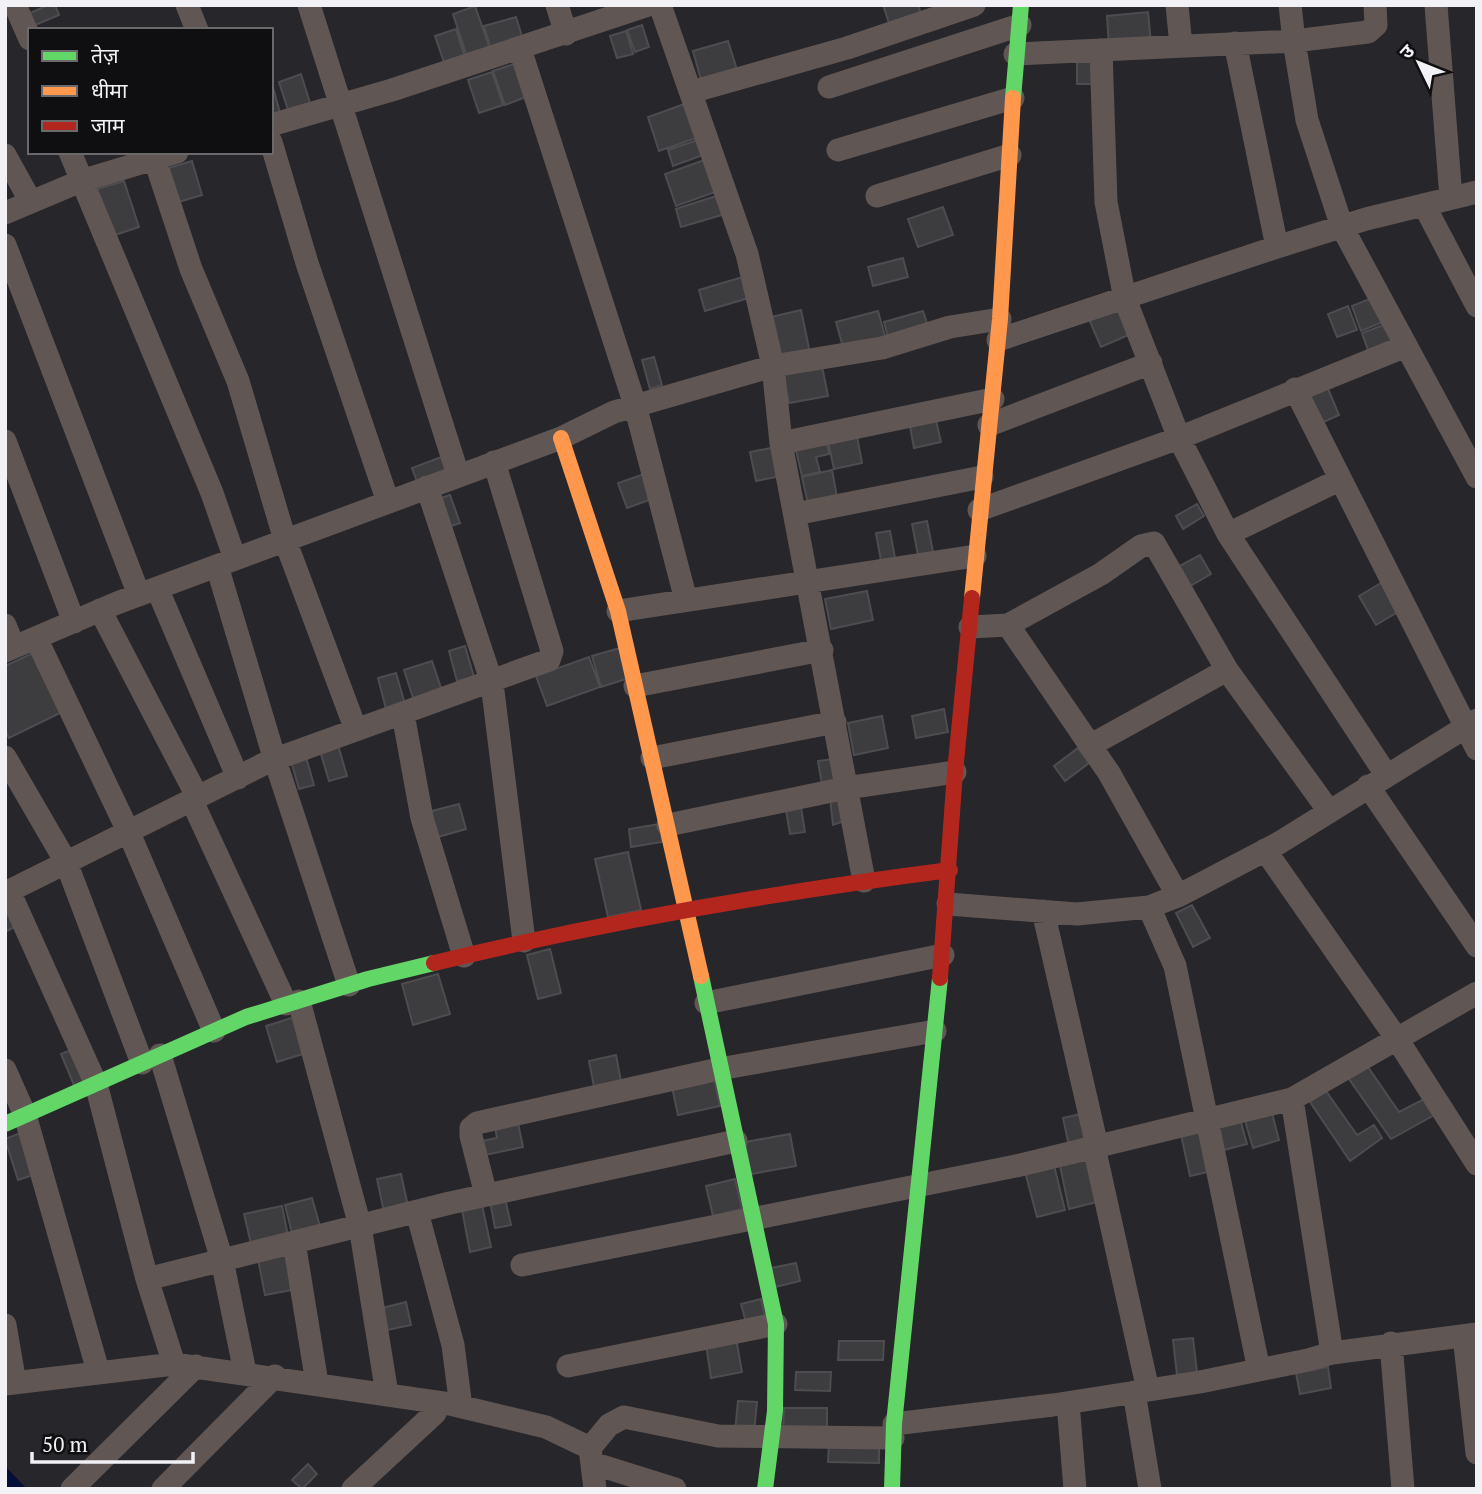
<svg xmlns="http://www.w3.org/2000/svg" width="1482" height="1494" font-family="'PT Serif','Noto Sans Devanagari',serif">
	<style>
		.water { fill: #050e36 }
		.building { fill: #3d3d40; stroke: #4d4c50; stroke-width: 2 }
		.lines { fill: none; stroke-linecap: round; stroke-linejoin: round }
		.street { stroke: #605755; stroke-width: 23 }
		.fast { stroke: #63d668; stroke-width: 16 }
		.slow { stroke: #ff974d; stroke-width: 16 }
		.jam { stroke: #b3261e; stroke-width: 16 }
	</style>
	<rect width="100%" height="100%" fill="#27262a"/>
	<path class="water" d="M5,1466L27,1489H5Z"/>
	<path class="building" d="M48,5H55L59,15L33,26L28,14Z
		M883,5H918L923,19L891,29Z
		M475,6L492,55L469,63L453,14Z
		M1148,12L1151,44L1109,47L1107,16Z
		M516,17L525,46L493,56L484,26Z
		M642,25L649,47L635,52L627,30Z
		M456,29L467,64L447,71L435,36Z
		M626,31L633,54L617,58L610,36Z
		M728,41L739,76L703,87L693,51Z
		M1077,57H1096L1097,84H1077Z
		M514,64L526,97L505,105L493,71Z
		M492,72L503,105L479,113L468,80Z
		M301,74L312,109L290,116L279,82Z
		M271,80L282,120L271,123Z
		M687,103L699,137L659,151L648,117Z
		M701,139L706,154L673,166L668,150Z
		M707,159L718,191L676,206L665,174Z
		M192,161L202,195L172,204L162,170Z
		M124,181L139,227L109,237L94,190Z
		M719,195L725,214L681,227L676,209Z
		M943,207L953,235L918,247L908,219Z
		M903,258L908,277L873,286L868,267Z
		M746,276L752,297L705,311L699,290Z
		M1374,297L1383,322L1361,331L1352,306Z
		M1121,303L1133,333L1101,347L1088,317Z
		M1348,306L1357,330L1337,337L1328,314Z
		M801,310L810,353L779,359L771,317Z
		M878,311L886,340L844,351L836,322Z
		M923,311L929,329L889,341L884,322Z
		M1386,324L1395,346L1370,356L1362,333Z
		M654,357L662,385L650,389L642,360Z
		M822,366L828,396L789,403L783,373Z
		M1326,384L1339,415L1315,426L1301,395Z
		M935,416L941,442L914,448L909,421Z
		M856,431L862,463L834,469L827,437Z
		M826,438L829,454L816,457L820,472L802,476L795,446Z
		M781,446L787,475L756,481L750,452Z
		M444,456L451,475L419,487L412,468Z
		M832,470L838,502L809,508L802,477Z
		M647,473L655,498L627,508L618,483Z
		M450,495L460,523L442,529L432,501Z
		M1197,504L1204,516L1183,529L1176,516Z
		M927,521L933,552L918,555L912,524Z
		M890,531L895,558L881,561L876,533Z
		M1200,555L1211,574L1185,589L1174,569Z
		M1386,580L1403,609L1376,625L1359,596Z
		M867,591L873,620L831,629L825,599Z
		M465,646L474,677L457,681L449,651Z
		M620,648L629,678L601,687L592,656Z
		M35,652L64,711L9,738L5,730V666Z
		M589,657L600,687L547,706L536,676Z
		M432,661L442,691L414,701L404,670Z
		M396,673L405,704L386,709L378,678Z
		M944,709L948,732L916,738L912,716Z
		M882,716L888,748L854,755L848,723Z
		M338,745L347,776L329,781L320,751Z
		M1078,748L1089,763L1065,781L1054,766Z
		M306,757L314,785L299,789L291,761Z
		M840,758L845,788L823,791L818,761Z
		M842,795L847,820L833,825L830,798Z
		M800,801L805,832L790,834L785,804Z
		M459,804L466,829L431,839L424,813Z
		M660,824L662,842L631,847L629,829Z
		M628,852L641,910L608,917L595,859Z
		M5,903L22,923L5,932Z
		M1192,905L1210,938L1193,947L1176,913Z
		M550,949L561,993L538,999L527,955Z
		M438,974L450,1014L413,1025L402,984Z
		M295,1017L306,1053L277,1062L266,1026Z
		M78,1047L93,1083L76,1090L61,1054Z
		M616,1055L622,1087L595,1092L589,1061Z
		M1368,1067L1399,1112L1428,1097L1438,1113L1391,1139L1349,1079Z
		M714,1078L720,1106L678,1115L672,1087Z
		M1326,1091L1357,1135L1374,1125L1382,1138L1350,1161L1310,1102Z
		M1085,1113L1091,1141L1069,1146L1063,1118Z
		M1272,1113L1279,1140L1253,1148L1245,1121Z
		M517,1118L523,1147L480,1156L477,1142L497,1138L494,1122Z
		M1241,1122L1247,1144L1220,1151L1214,1129Z
		M1203,1130L1212,1171L1190,1176L1181,1135Z
		M25,1131L39,1173L18,1180L5,1139Z
		M790,1134L796,1166L751,1174L745,1142Z
		M1086,1155L1097,1202L1069,1209L1059,1161Z
		M1054,1165L1065,1210L1037,1217L1025,1172Z
		M401,1174L408,1206L384,1212L377,1179Z
		M735,1179L742,1209L713,1216L706,1186Z
		M312,1198L321,1230L293,1237L285,1205Z
		M505,1198L511,1225L495,1228L490,1201Z
		M482,1205L491,1247L470,1252L462,1210Z
		M282,1206L288,1236L251,1244L244,1214Z
		M290,1252L297,1289L265,1295L258,1259Z
		M796,1263L800,1281L775,1287L771,1268Z
		M761,1299L766,1321L747,1326L741,1304Z
		M406,1302L411,1325L387,1330L382,1308Z
		M736,1338L742,1372L711,1378L706,1344Z
		M1193,1338L1197,1372L1177,1375L1173,1340Z
		M839,1341H884L883,1360H838Z
		M1328,1367L1331,1388L1300,1394L1296,1373Z
		M796,1372H831L830,1391L795,1390Z
		M738,1401L757,1402L754,1433L735,1431Z
		M784,1408H827V1433H783Z
		M829,1442L879,1443V1463L828,1462Z
		M308,1464L317,1474L302,1489L292,1480Z"/>
	<g class="lines">
		<path class="street" d="M15,5L30,39
			M187,5L197,30
			M309,5L458,475
			M557,5L566,34
			M660,5L747,254L773,366L781,443L864,881
			M1177,5L1181,46
			M1375,5L1376,25L1368,32L1294,41L1307,120L1342,227L1477,477
			M1436,5L1451,198
			M1235,43L1277,247
			M520,49L635,405L686,600
			M1101,50L1106,202L1125,299L1179,438L1228,534L1387,776
			M1015,54L1294,41L1290,5
			M829,87L1020,25
			M691,92L847,48L974,5
			M271,125L392,90L648,5
			M271,142L307,263L388,502
			M838,150L1013,98
			M70,152L212,493L235,559
			M5,155L31,202
			M155,160L191,269L238,381L285,540L356,730
			M877,196L1010,155
			M1424,205L1477,306
			M5,213L81,181L177,152
			M5,245L139,595
			M998,340L1277,247L1366,219L1477,192
			M1295,389L1477,749
			M989,425L1151,363
			M5,441L74,622
			M781,443L993,399
			M427,487L492,683L524,941
			M979,510L1179,438L1406,346
			M795,514L982,477
			M1228,534L1339,480
			M217,566L275,760L349,985
			M157,588L238,778
			M100,610L198,798
			M618,611L975,556
			M5,625L14,647
			M1008,625L1101,574L1141,546L1154,543L1227,670L1329,811
			M970,627L1008,625L1109,773L1178,896
			M36,638L129,833L214,1031
			M5,651L117,603L561,438L614,412L773,366L882,348L950,327L1000,319
			M635,686L822,650
			M403,714L422,818L464,956
			M1091,745L1227,670
			M5,757L66,862L142,1063
			M652,758L835,722
			M1368,786L1477,946
			M192,801L286,1004
			M668,825L846,788L955,772
			M1265,850L1397,1039L1477,1164
			M9,891L96,1084L147,1279L174,1364
			M5,893L270,761L549,660L552,651L494,462
			M948,904L1077,914L1149,907L1178,896L1279,843L1477,720
			M1149,907L1175,966L1259,1370
			M1043,911L1097,1146
			M299,1001L360,1226L387,1394
			M706,1003L943,955
			M160,1055L222,1260L245,1372
			M5,1070L25,1115L98,1371
			M1292,1099L1332,1353
			M1094,1147L1148,1390
			M486,1195L471,1136V1128L477,1123L719,1069L935,1031
			M417,1212L453,1345L461,1407
			M294,1242L317,1383
			M522,1265L1016,1166L1292,1099L1477,993
			M147,1279L450,1203L736,1141
			M5,1325L15,1383
			M1464,1336L1477,1453
			M1391,1343L1403,1489
			M568,1366L776,1324
			M5,1384L174,1364L450,1404L546,1427L590,1448L595,1489
			M1134,1392L1150,1489
			M1068,1403L1075,1489
			M894,1424L1053,1405L1200,1382L1308,1360L1332,1353L1477,1334
			M590,1448L609,1425L624,1417L718,1436L893,1438
			M592,1463L675,1489
			M72,1489L196,1366
			M163,1489L275,1376
			M353,1489L435,1413"/>
		<path class="fast" d="M1013,98L1021,5
			M701,976L776,1324L775,1411L765,1489
			M5,1124L246,1017L368,979L434,963
			M892,1489L894,1424L940,978"/>
		<path class="slow" d="M561,438L618,611L701,976
			M972,598L1000,319L1013,98"/>
		<path class="jam" d="M434,963C604,922 777,892 950,870
			M940,978L955,772L972,598"/>
	</g>
	<rect width="1482" height="1494" fill="none" stroke="#f2f2f6" stroke-width="14"/>
	<rect x="28" y="28" width="245" height="126" fill="#0f0f11" stroke="#6a6a6d" stroke-width="2"/>
	<rect x="42" y="51" width="35" height="10" fill="#63d668" stroke="#6a6a6d" stroke-width="2"/>
	<text x="91" y="63" font-size="21" fill="#f2f2f6">तेज़</text>
	<rect x="42" y="86" width="35" height="10" fill="#ff974d" stroke="#6a6a6d" stroke-width="2"/>
	<text x="91" y="98" font-size="21" fill="#f2f2f6">धीमा</text>
	<rect x="42" y="121" width="35" height="10" fill="#b3261e" stroke="#6a6a6d" stroke-width="2"/>
	<text x="91" y="133" font-size="21" fill="#f2f2f6">जाम</text>
	<g transform="translate(1419 63) rotate(313)" stroke="#0f0f11" stroke-width="5" paint-order="stroke">
	<path d="M0-5L12 26L0 18L-12 26Z" fill="#f2f2f6"/>
	<text y="-10" font-size="19" font-weight="bold" text-anchor="middle" fill="#f2f2f6">उ</text>
	</g>
	<path d="M32 1452v10h161v-10" fill="none" stroke="#f2f2f6" stroke-width="3.5"/>
	<text x="42" y="1452" font-size="21" fill="#f2f2f6" stroke="#0f0f11" stroke-width="5" paint-order="stroke">50 m</text>
</svg>
